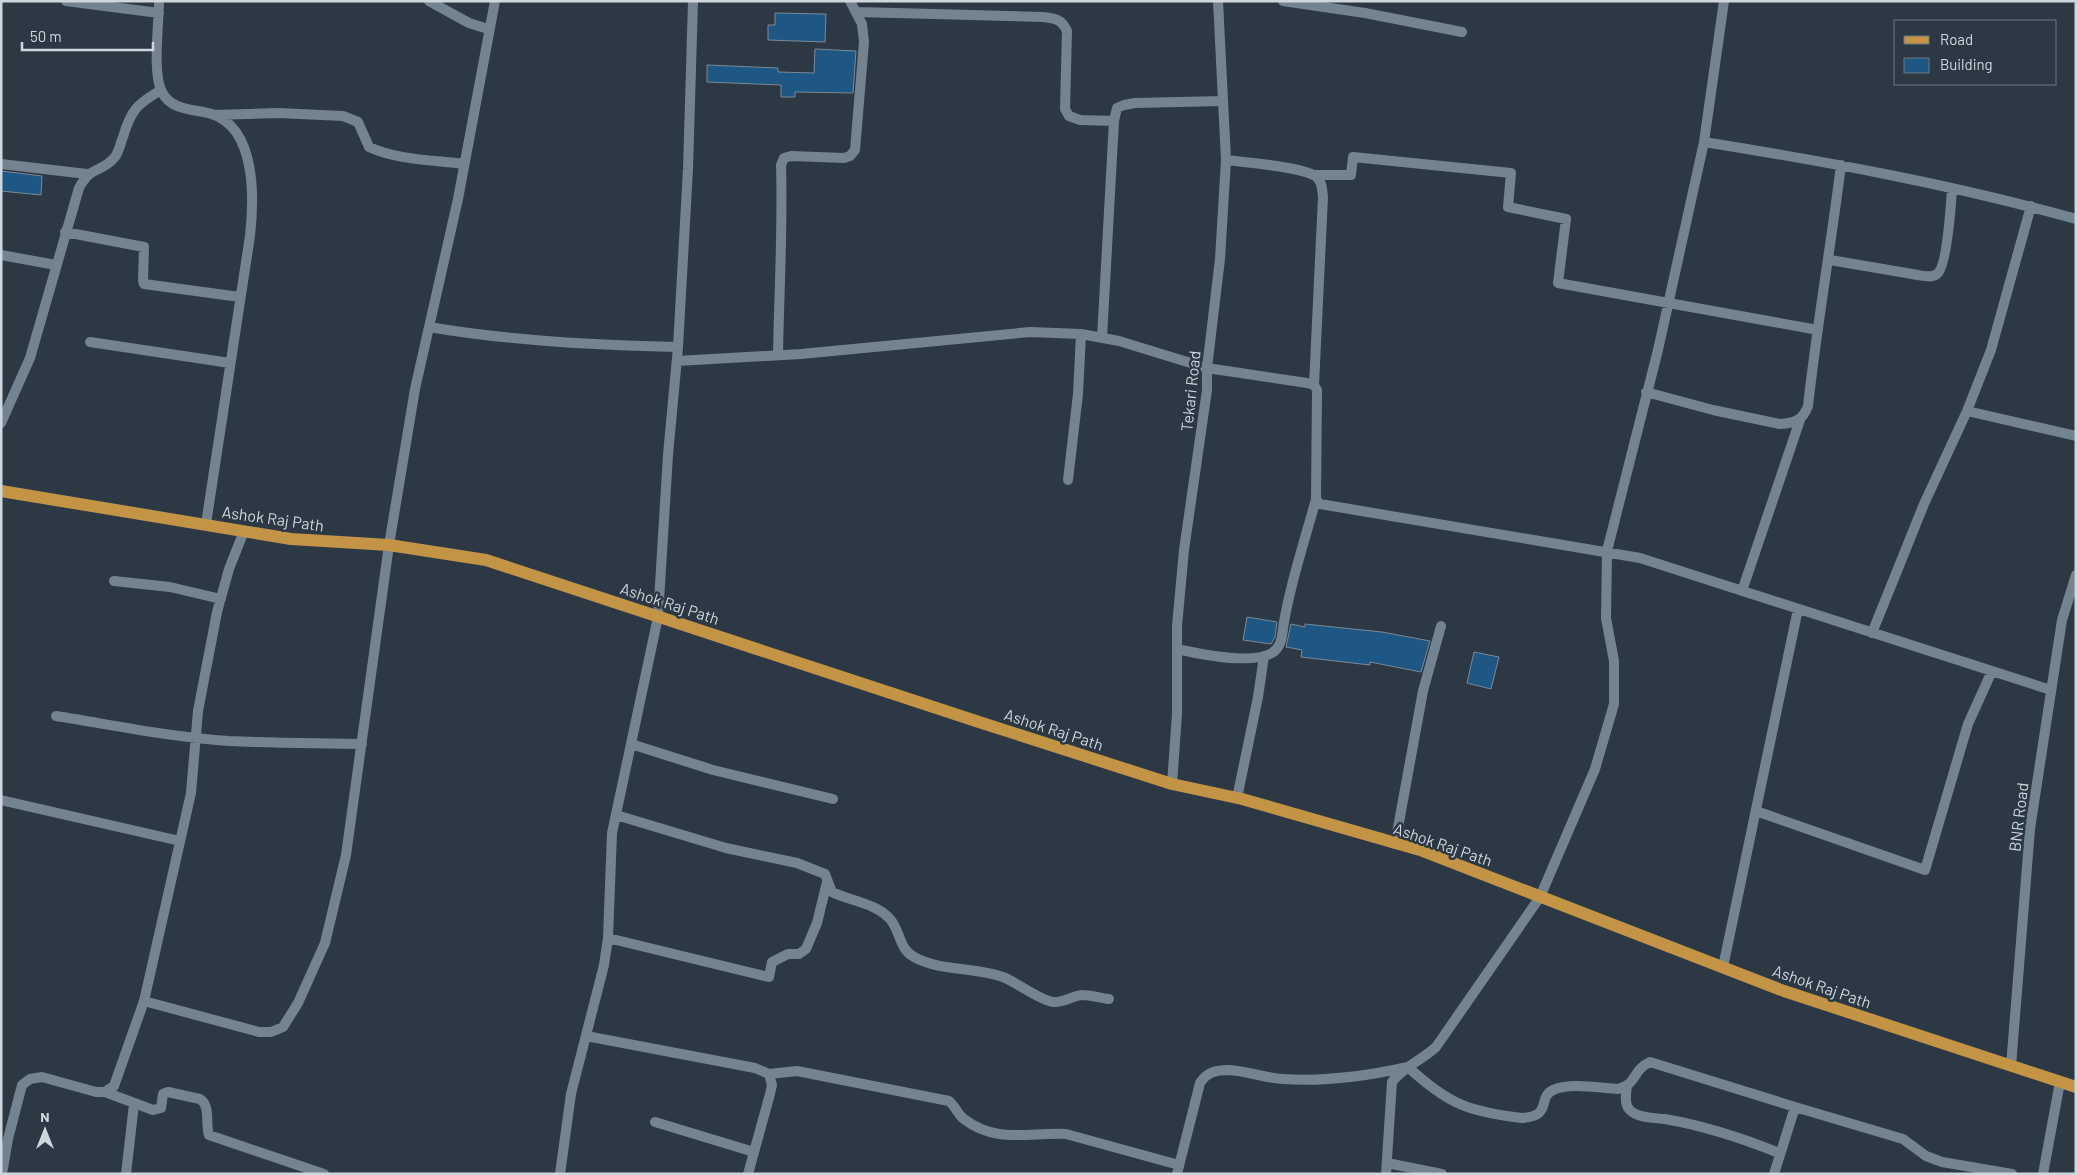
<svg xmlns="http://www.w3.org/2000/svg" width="2077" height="1175" font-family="Barlow,sans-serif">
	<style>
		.building { fill: #1e5783; stroke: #7a8997 }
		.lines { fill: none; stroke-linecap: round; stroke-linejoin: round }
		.minor { stroke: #748390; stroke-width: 10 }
		.primary { stroke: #c49446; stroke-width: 12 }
		.labels { text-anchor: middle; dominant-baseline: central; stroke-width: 5; stroke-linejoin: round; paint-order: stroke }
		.street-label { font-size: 16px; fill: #cfd7de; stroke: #2c3945 }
	</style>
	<rect width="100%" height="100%" fill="#2c3945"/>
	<path class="building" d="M775,13L826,14L825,42L768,40V25H775Z
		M815,49L856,51L853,93L795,92V97H781V85L707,82V65L778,68V72L814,73Z
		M1,171L42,176L41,195L1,191Z
		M1247,617L1277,622L1275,637L1271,644L1243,640Z
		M1291,624L1305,627V624L1382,632L1430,641L1421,672L1370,662V665L1301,657L1302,650L1286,647Z
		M1474,652L1499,657L1491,689L1467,683Z"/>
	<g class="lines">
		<path class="minor" d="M66,1L159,13
			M159,1C159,24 152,73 162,92C171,111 195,109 212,114C257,129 254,200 250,236L206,524
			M429,1L469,23L488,29
			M1283,1L1365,13L1462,32
			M858,12L1042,17C1054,18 1062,19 1067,31L1065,109L1069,116L1080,120L1114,121
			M214,115L278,113L343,116L358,122L369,147C397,160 433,160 464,164
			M1704,142L1724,1
			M1226,160C1243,162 1302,167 1315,176C1322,180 1322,189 1323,197L1314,385
			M1,164L87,174
			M1315,175H1351L1353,157L1511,173L1508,207L1566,219L1558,283L1818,330
			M65,232L144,247L143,281L144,284L240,297
			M1,255L56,265
			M1830,260L1918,275C1924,276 1932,278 1937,274C1947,267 1951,204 1952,189
			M429,327C511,341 596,345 678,347
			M1102,338L1114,121L1117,108L1124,105L1135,103L1223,101
			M90,342L230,363
			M778,355C779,292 783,229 781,165L784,158L791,156L844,158L850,156L855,150L864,42L862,24L850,1
			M677,361L801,354L1030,332L1081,334L1119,341L1207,368L1307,383L1314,385L1317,390L1316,499L1320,504L1640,558L2051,690
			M1646,392L1713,410L1780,424C1795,423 1803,420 1808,406C1817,325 1831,245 1841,165
			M1967,411L2076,436
			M1,423L30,358L79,188C91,165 101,173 114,158C119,153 120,144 123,137C131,110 137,104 161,90
			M1068,480L1078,394L1081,334
			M114,581L170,587L221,599
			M1742,591L1800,420
			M1872,633L1924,504L1967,411L1991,350L2031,206
			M1177,649C1199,654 1251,665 1272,653C1283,646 1282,633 1284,622C1291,580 1305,540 1316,499
			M56,716C113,725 170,737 229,741C273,743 318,743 362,744
			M631,744L713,770L833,799
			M1172,784L1177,714V626L1184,550L1207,390V368L1220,259L1226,160L1218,1
			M1237,798L1258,697L1264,656
			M1,800L180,841
			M1756,811L1925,870L1968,724L1992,671
			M616,815L726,848L797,863L825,874L832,892C850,901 876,903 890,919C900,930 899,949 914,957C939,971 975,967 1003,977C1018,983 1039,1000 1053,1002C1064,1003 1071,996 1082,995C1091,995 1100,998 1109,999
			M1395,844L1423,691L1441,626
			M608,938L769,977L772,962L788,954H799L806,949L817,923L827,882
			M1723,967L1798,609
			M144,1001L259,1032H271L283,1027L298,1003L325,943L346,855L389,545L415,389L458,199L495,1
			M586,1036L755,1068L769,1074L772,1085L770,1094L748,1174
			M2011,1066L2030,829L2062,620L2076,575
			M769,1074L797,1071L949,1101C956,1107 958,1115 964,1119C996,1144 1029,1132 1066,1134L1179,1165
			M1627,1086C1626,1093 1624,1103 1629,1109C1636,1118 1654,1118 1665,1119C1705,1126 1742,1138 1779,1153
			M105,1092L153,1110L161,1108L163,1094L168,1092L200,1099C211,1106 205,1124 209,1135L324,1174
			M1795,1107L1903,1139L1926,1156L1942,1162L2012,1174
			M655,1122L754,1152
			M1387,1163L1442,1174
			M2,1174L8,1139L22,1085L30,1079L42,1077L96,1092H105L114,1086L144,1001L191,793L198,711L217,612L229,569L244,531
			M126,1174L134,1104
			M560,1174L571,1094L604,965L608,938L612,833L658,617L668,455L678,347L688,169L693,1
			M1177,1174L1200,1083C1207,1072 1216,1070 1229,1070C1247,1071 1265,1078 1283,1079C1325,1082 1367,1076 1408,1067C1448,1104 1469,1112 1522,1118C1553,1116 1537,1098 1553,1090C1569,1082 1600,1088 1618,1089C1639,1083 1631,1071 1650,1062L1795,1107L1774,1174
			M1386,1174L1392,1082C1403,1067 1422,1060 1436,1047L1540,897L1595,769L1614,704V661L1606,618L1607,551L1658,350L1704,142C1829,162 1954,185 2076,219
			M2043,1174L2060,1082"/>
		<path class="primary" d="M1,491L291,539L389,545L486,560L979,722L1172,784L1242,799L1420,850L1784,991L2076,1087"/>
	</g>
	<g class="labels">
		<g class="street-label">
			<text transform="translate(1190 391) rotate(-84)">Tekari Road</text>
			<text transform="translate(273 518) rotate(8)">Ashok Raj Path</text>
			<text transform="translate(670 603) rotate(18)">Ashok Raj Path</text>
			<text transform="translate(1054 729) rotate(18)">Ashok Raj Path</text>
			<text transform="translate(2018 817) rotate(-83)">BNR Road</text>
			<text transform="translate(1443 844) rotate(19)">Ashok Raj Path</text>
			<text transform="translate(1822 986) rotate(19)">Ashok Raj Path</text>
		</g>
	</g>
	<rect width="2077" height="1175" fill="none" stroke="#cfd7de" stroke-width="5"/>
	<rect x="1894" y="20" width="162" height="65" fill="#2c3945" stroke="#6d7882"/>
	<rect x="1904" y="36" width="25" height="8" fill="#c49446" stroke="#6d7882"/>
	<text x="1940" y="45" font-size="15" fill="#cfd7de">Road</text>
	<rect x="1904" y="58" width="25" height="15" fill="#1e5783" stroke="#6d7882"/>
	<text x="1940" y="70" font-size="15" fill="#cfd7de">Building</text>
	<g transform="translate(45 1130)" stroke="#2c3945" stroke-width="4" paint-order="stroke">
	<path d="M0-4L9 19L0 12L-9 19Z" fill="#cfd7de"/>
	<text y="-8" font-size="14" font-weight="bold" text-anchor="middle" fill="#cfd7de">N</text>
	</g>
	<path d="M22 42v8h131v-8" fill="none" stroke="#cfd7de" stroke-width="2.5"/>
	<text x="30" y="42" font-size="15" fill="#cfd7de" stroke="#2c3945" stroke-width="4" paint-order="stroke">50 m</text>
</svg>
